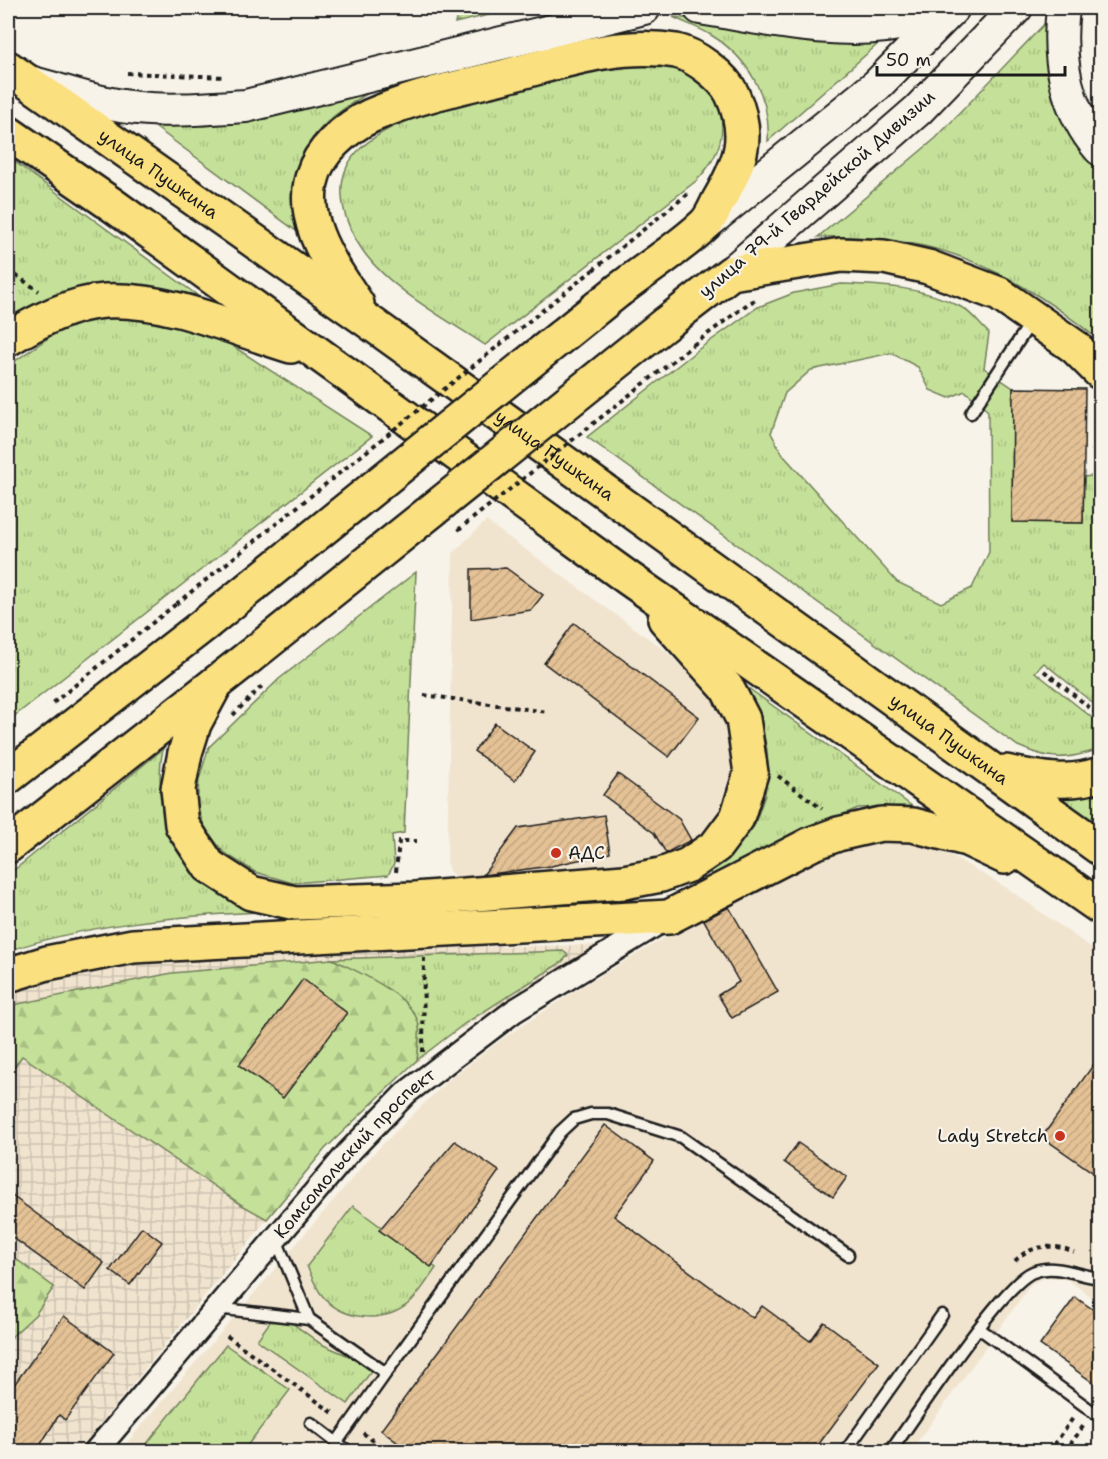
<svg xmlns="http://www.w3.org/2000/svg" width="1108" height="1459" font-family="'Shantell Sans',sans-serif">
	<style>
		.built { fill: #f1e4cf }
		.industrial { fill: url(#industrial-grid) }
		.grass { fill: url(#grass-tufts); stroke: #707e5a; stroke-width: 1.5; fill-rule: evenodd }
		.forest { fill: url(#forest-firs); stroke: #707e5a; stroke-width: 1.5 }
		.building { fill: url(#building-hatch); stroke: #1c1c1c; stroke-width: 1.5 }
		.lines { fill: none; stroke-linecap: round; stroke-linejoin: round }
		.service-casing { stroke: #1c1c1c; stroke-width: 15 }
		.minor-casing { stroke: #1c1c1c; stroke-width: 27 }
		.secondary-casing { stroke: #1c1c1c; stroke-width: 36 }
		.primary-casing { stroke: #1c1c1c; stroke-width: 38 }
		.path { stroke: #1c1c1c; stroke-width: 4; stroke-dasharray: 4.5 4.5; stroke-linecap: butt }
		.service { stroke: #f7f3e8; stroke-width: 10 }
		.minor { stroke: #f7f3e8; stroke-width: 22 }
		.secondary { stroke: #f7f3e8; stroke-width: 32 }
		.primary { stroke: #fbe080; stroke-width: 33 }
		.primary-bridge-casing { stroke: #1c1c1c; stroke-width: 38; stroke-linecap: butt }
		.path-bridge { stroke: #1c1c1c; stroke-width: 4; stroke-dasharray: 4.5 4.5; stroke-linecap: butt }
		.primary-bridge { stroke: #fbe080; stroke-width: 33 }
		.poi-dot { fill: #c8321e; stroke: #f7f3e8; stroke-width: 2 }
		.labels { text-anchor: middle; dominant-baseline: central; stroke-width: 4.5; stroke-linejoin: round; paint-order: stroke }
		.street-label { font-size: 18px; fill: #1c1c1c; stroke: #f7f3e8 }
		.poi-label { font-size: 18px; fill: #1c1c1c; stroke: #f7f3e8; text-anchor: start }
	</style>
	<defs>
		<pattern id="industrial-grid" width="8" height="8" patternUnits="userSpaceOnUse" patternTransform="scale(1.5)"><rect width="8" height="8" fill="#f1e4cf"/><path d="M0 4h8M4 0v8" fill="none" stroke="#cec3b1"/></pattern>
		<pattern id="grass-tufts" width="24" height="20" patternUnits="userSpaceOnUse" patternTransform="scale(1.5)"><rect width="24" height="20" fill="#c5e199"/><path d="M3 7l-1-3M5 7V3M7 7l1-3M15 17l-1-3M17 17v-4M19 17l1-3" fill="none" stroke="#a9c083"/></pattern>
		<pattern id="forest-firs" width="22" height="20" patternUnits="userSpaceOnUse" patternTransform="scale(1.5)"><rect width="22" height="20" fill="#c5e199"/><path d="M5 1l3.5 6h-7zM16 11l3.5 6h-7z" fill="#a9c083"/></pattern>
		<pattern id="building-hatch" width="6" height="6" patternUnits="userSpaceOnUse" patternTransform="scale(1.5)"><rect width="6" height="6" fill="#e4c296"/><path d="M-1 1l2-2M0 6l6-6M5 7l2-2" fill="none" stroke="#c3a681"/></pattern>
	</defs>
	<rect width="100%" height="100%" fill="#f7f3e8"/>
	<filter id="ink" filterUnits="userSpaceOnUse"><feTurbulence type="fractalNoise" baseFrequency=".0167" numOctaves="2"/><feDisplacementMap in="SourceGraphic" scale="12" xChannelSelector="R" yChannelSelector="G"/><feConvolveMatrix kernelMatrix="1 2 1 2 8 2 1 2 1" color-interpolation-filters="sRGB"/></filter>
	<g filter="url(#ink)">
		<path class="built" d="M486,521L666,651L708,691L732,725L738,756L727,812L707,837L659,864L460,882L449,871L447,863L453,553Z
			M880,841L924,846L949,854L1007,888L1100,954V1303L1068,1280L1048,1277L1032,1283L911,1451L119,1452L372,1155L446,1082L502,1039L576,990L681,928L777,879L851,848Z"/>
		<path class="industrial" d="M597,945L448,1037L395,1080L325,1149L78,1451L8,1452V991L53,977L134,960L295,949Z"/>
		<path class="grass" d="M460,8H518L455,23Z
			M673,17C742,23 810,42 879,43L768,141C771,98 749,58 711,35C700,28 685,23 673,17Z
			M1049,19L1077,144L1100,174V341C1053,302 992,263 932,248C896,239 855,236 818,237L936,138Z
			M675,62C684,66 696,71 704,77C708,80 710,88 713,93C730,126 721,156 696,181L485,345C448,320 393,291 366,255C343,224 328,178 361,148C415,98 600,66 675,62Z
			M370,92C343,108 305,132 302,166C300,189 303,213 303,236L140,116L204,126L249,122Z
			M8,157L197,295L160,289L8,324Z
			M841,284C881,285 925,287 961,307C971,312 980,325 989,333L984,368L1013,388L1012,522L1083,523L1084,477L1100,475V709L1044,663L1035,672L1100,724V749C1065,760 1052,761 1018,746L587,437L699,349L758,307L794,293ZM891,353L918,367L930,390L949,398L965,391L988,411L989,552L972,588L941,603L897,582L783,455L771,433L785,393L811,370Z
			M104,315L157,319L228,343L372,436L8,721V366L58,331Z
			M416,572L404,833L392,835L394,864L388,875L293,883L255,872L223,852L205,828L197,807L199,779L209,747L279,679Z
			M744,685L912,806L858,808L780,841L712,876L709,870L754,826L765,795L767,750L760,717Z
			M163,749C159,767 160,782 161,800C168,864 206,888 260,912C175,916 88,924 8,951V875Z
			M1100,792V828L1055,796L1073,798Z
			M563,951L568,955L562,962L464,1024L417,1060L419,1025L332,959Z
			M353,1206L436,1268C428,1279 419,1295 408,1304C383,1324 341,1321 321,1294C315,1286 311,1275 307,1266Z
			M272,1319L292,1323L321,1344L370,1365V1373L348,1404L257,1340Z
			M226,1345L290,1390L243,1451H141Z"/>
		<path class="forest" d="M332,959C356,971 416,996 419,1027C420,1038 418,1050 417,1060L325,1149L267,1219L242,1205L22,1056L8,1076V1006L172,973Z
			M8,1253L54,1287L35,1315L8,1340Z"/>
		<path class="building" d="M1013,388L1085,389L1083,523L1012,522Z
			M506,568L543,595L531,610L471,619V569Z
			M574,623L699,717L669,757L544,663Z
			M495,723L535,752L515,781L474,751Z
			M618,774L679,819L691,840L666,853L654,833L603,795Z
			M604,815L610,853L551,866L483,875L518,828Z
			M729,907L778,992L732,1018L718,995L739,982L704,920Z
			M303,979L347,1013L283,1098L239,1065Z
			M1101,1054V1178L1042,1137Z
			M605,1125L654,1161L614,1216L753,1318L762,1306L810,1341L824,1322L879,1363L813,1452H410L381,1430Z
			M455,1141L499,1171L431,1267L379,1230Z
			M798,1143L847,1177L833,1197L784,1162Z
			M8,1193L104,1263L85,1290L8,1234Z
			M142,1227L162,1242L130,1285L110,1270Z
			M1075,1297L1101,1315V1388L1040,1345Z
			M64,1316L114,1353L65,1420L59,1415L36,1452H8V1393Z"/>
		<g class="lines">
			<g class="service-casing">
				<path id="service" d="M971,413L1031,322
					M1099,450L1100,449
					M276,1239L309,1319
					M216,1308L309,1319L386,1373L560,1132L574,1119L591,1114H608L681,1137L848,1255
					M980,1329L1100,1417
					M311,1423L349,1452
					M337,1442L386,1373
					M845,1452L942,1315
					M890,1452C915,1418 1002,1284 1033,1272C1055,1263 1079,1276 1100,1278"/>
			</g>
			<g class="minor-casing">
				<g id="minor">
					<path id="s1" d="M95,1452L348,1153L406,1093L514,1011L665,919"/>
				</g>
			</g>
			<g class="secondary-casing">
				<path id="secondary" d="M700,8C763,18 845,38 908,22C920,19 932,12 943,8
					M1063,8C1057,59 1066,110 1100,149
					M33,83C67,92 102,105 138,108C174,112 210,108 246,106L644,8
					M708,222L877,85L953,8
					M731,273L918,110L1016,8"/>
			</g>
			<g class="primary-casing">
				<g id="primary">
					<path id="s2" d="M8,68L368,321L1100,848"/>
					<path d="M8,133L114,206L628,578L1100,907"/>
					<path d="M357,304C332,266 294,216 316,167C327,143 355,121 380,112C419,96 461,87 502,77C558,63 617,41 676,51C695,55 724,77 732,94C751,136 741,162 719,200C715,208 711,218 705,224C680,248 647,268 619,290"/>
					<path d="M665,324L731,273L841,255L884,257L928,267L999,294L1075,347L1100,372"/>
					<path d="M8,339C36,322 71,303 105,301C168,298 232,328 291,346"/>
					<path d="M216,683L194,724L185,753L178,789L182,825L209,866L251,893L295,903L415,899L624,882L661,875L688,865L716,846L737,818L751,773L743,719L727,688L665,619"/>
					<path d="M1005,772C1036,778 1069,786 1100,774"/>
					<path d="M8,777L205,624"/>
					<path d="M8,846L249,657"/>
					<path d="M8,975L47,963L133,946L669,917L811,844L838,834L881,824L913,825L967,839L1005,857"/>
				</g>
			</g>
			<path class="path" d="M127,73L225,77
				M8,270L39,291
				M593,270L689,193
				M693,345L749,303L758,299
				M1044,671L1100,716
				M424,695L548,712
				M53,703L176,604
				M233,715L264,684
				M778,776L822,809
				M396,872L399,841H417
				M423,1052L424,958
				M1015,1261C1029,1245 1055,1243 1074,1252
				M227,1336L336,1415
				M363,1433L388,1452
				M1049,1452L1073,1418
				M1065,1452L1084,1425"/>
			<use href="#service" class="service"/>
			<use href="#minor" class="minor"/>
			<use href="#secondary" class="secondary"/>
			<use href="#primary" class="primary"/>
			<g class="primary-bridge-casing">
				<path id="primary-bridge" d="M205,624L619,290
					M249,657L665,324"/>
			</g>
			<path class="path-bridge" d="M458,530L693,345
				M176,604L593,270"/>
			<use href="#primary-bridge" class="primary-bridge"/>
		</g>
	</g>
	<g class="poi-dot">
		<circle cx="556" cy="853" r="6"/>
		<circle cx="1060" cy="1136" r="6"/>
	</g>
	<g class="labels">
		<g class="street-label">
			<text stroke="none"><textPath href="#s2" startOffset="184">улица Пушкина</textPath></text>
			<text transform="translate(817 194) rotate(-41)">улица 79-й Гвардейской Дивизии</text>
			<text stroke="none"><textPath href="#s2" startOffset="670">улица Пушкина</textPath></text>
			<text stroke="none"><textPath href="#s2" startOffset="1156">улица Пушкина</textPath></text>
			<text stroke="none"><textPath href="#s1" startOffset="396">Комсомольский проспект</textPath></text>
		</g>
		<g class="poi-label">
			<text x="568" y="853">АДС</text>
			<text x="1048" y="1136" text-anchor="end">Lady Stretch</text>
		</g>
	</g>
	<rect width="1108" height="1459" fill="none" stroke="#f7f3e8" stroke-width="30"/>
	<rect x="15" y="15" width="1078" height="1429" fill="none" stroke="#1c1c1c" stroke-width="2" filter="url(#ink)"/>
	<path d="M877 66v9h188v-9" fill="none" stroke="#1c1c1c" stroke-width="3"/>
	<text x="886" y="66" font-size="18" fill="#1c1c1c" stroke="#f7f3e8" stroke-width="4.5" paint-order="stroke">50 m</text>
</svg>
